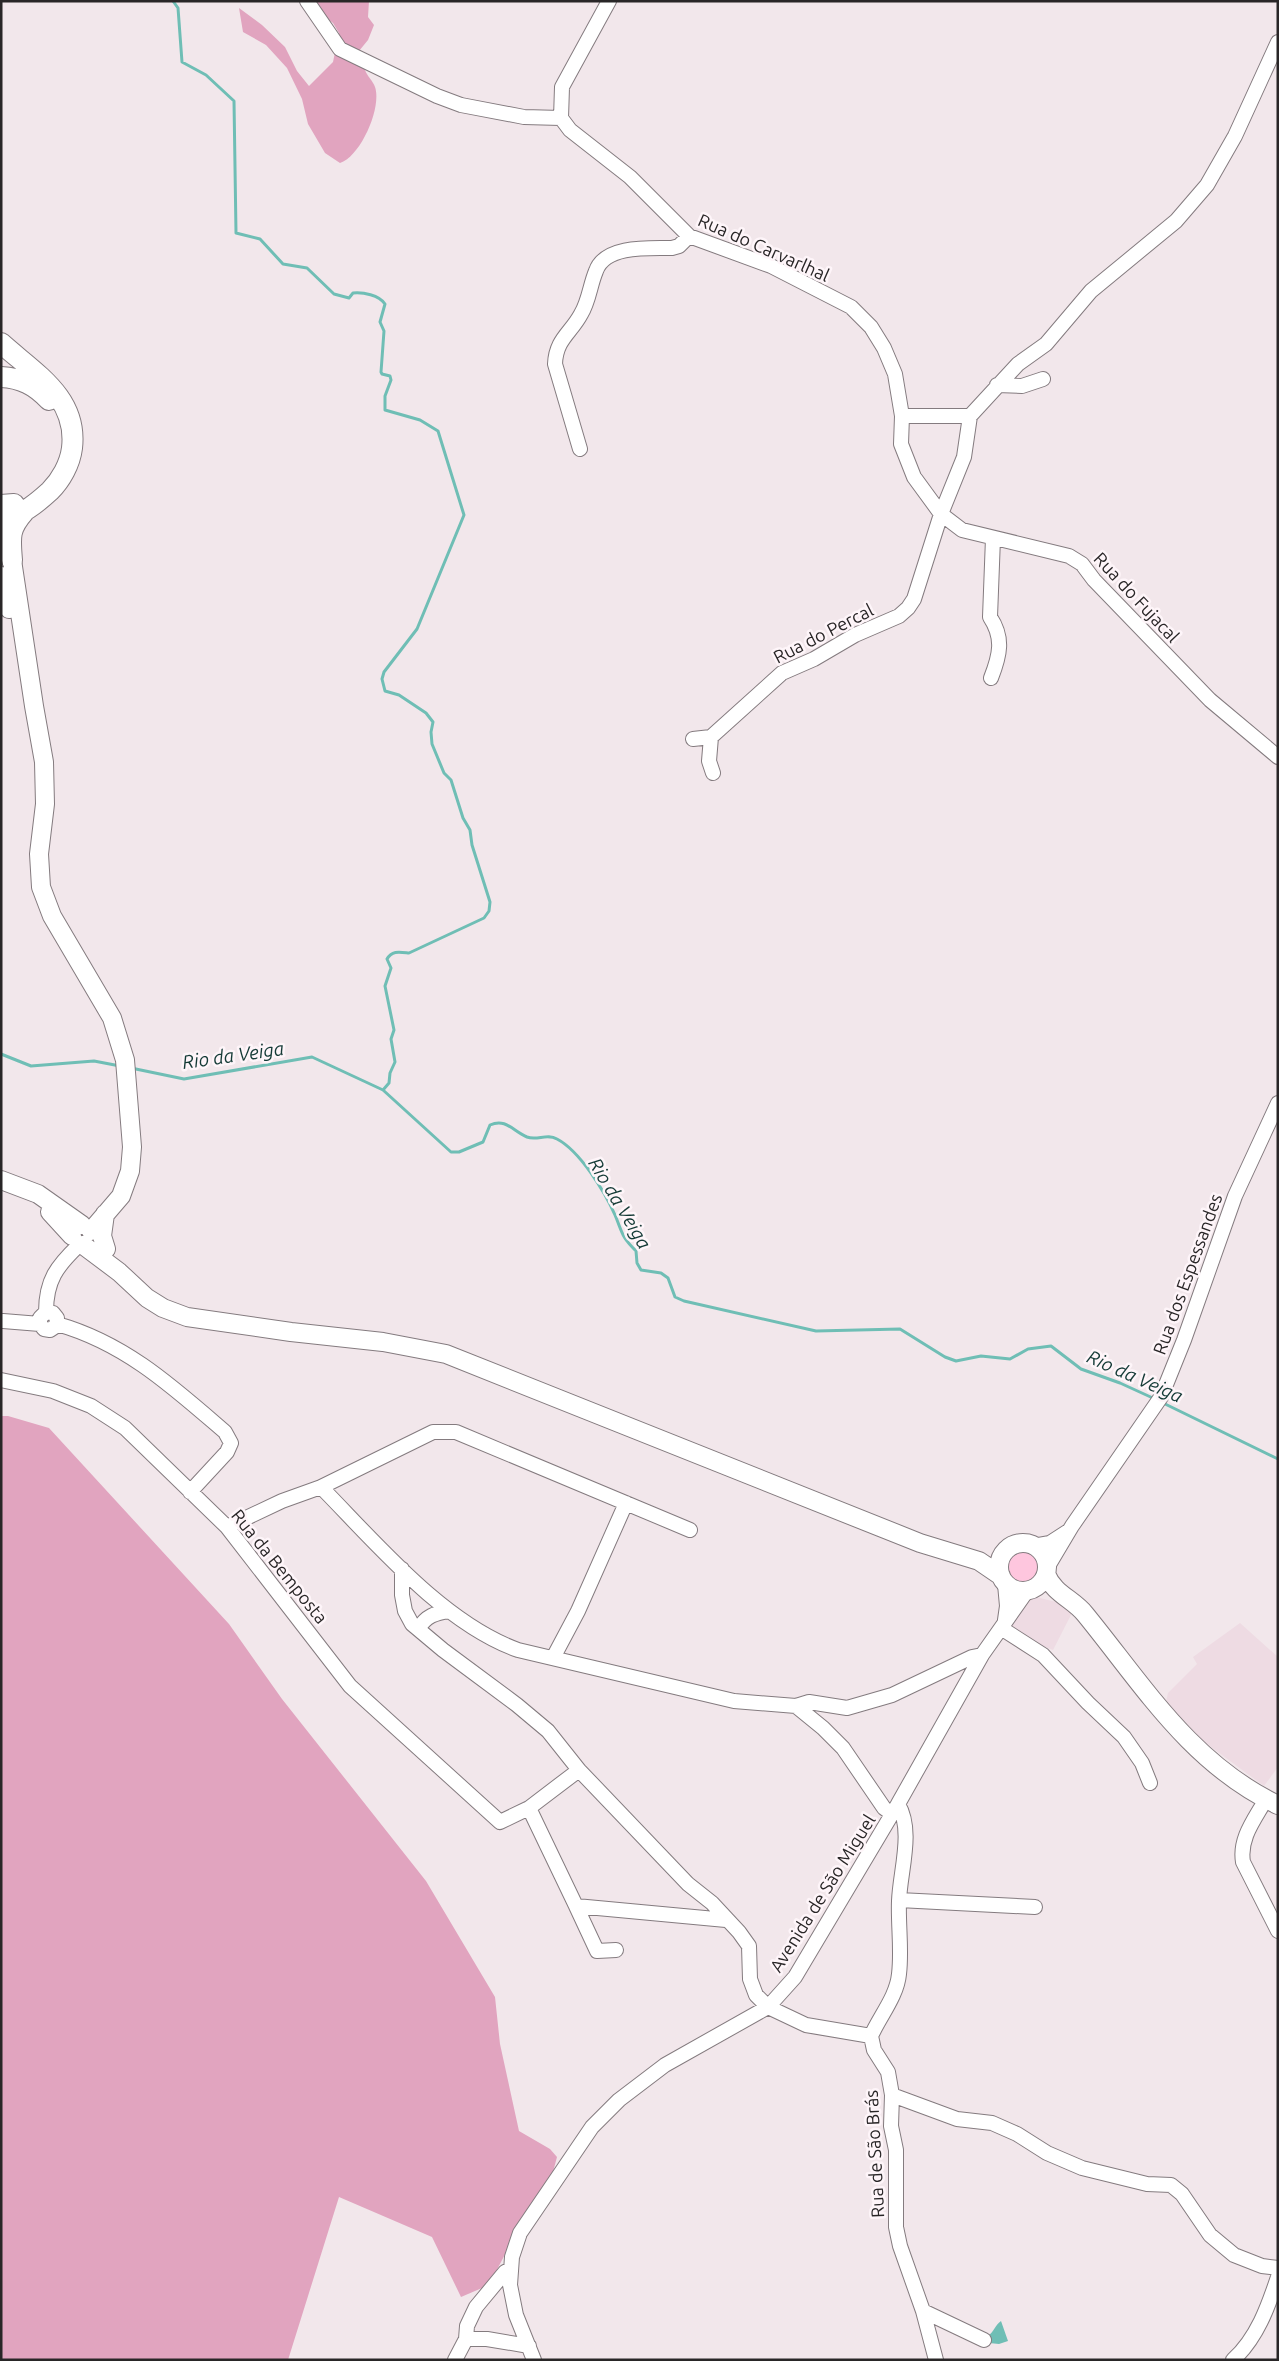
<svg xmlns="http://www.w3.org/2000/svg" width="1279" height="2361" font-family="Ubuntu,sans-serif">
	<style>
		.built { fill: #eedbe3 }
		.green { fill: #fec6de }
		.forest { fill: #e1a4bf }
		.water { fill: #6fbeb5 }
		.lines { fill: none; stroke-linecap: round; stroke-linejoin: round }
		.stream { stroke: #6fbeb5; stroke-width: 3 }
		.minor-casing { stroke: #847b7f; stroke-width: 16 }
		.major-casing { stroke: #847b7f; stroke-width: 20 }
		.highway-casing { stroke: #847b7f; stroke-width: 22 }
		.minor { stroke: #fff; stroke-width: 14 }
		.major { stroke: #fff; stroke-width: 18 }
		.highway { stroke: #fff; stroke-width: 20 }
		.labels { text-anchor: middle; dominant-baseline: central; stroke-width: 5; stroke-linejoin: round; paint-order: stroke }
		.street-label { font-size: 18px; fill: #292627; stroke: #fef5f9 }
		.water-label { font-size: 19px; font-style: italic; fill: #143a36; stroke: #fef5f9 }
	</style>
	<rect width="100%" height="100%" fill="#f2e7eb"/>
	<path class="built" d="M1032,1596L1056,1602L1073,1611L1053,1650L1012,1634L1011,1621L1026,1599Z
		M1240,1623L1278,1657V1767L1264,1786L1203,1741L1166,1702L1168,1693L1197,1664L1193,1657Z"/>
	<path class="green" d="M1005 1567a18 18 0 1 1 36 0a18 18 0 1 1-36 0Z"/>
	<path class="forest" d="M305,1H369L368,17L374,25L368,40L359,51C361,57 363,64 365,70C367,76 373,81 375,87C382,107 361,156 340,163L325,153L308,124L302,99L287,68L266,45L243,32L239,8L262,25L285,47L297,71L309,86L333,62L339,33L333,23Z
		M1,1416H8L49,1428L229,1624L282,1699L426,1881L495,1997L500,2044L519,2131L550,2149L557,2157L553,2172L526,2214L489,2285L461,2297L432,2237L339,2197L288,2360H1Z"/>
	<path class="water" d="M1001,2321L1008,2341L999,2344L989,2343L988,2336C994,2332 995,2325 1001,2321Z"/>
	<g class="lines">
		<path class="stream" d="M173,1L178,8L182,62L206,75L234,101L236,233L260,239L283,264L307,268L334,294L349,298L353,293C363,292 379,295 385,304L380,322L384,331L381,372L382,374L390,376L391,380L385,396V410L420,420L438,431L464,515L417,629L384,672L382,679L385,691L399,695L426,713L433,722L431,732L432,744L444,773L451,780L463,818L470,830L472,845L490,902L489,911L484,918L409,953C400,952 392,950 387,959L391,968L385,986L394,1030L391,1039L395,1062L390,1073L389,1083L383,1090
			M1,1054L31,1066L94,1061L120,1066
			M131,1068L184,1079L312,1057L383,1090L451,1152H459L483,1142L490,1125C506,1118 513,1131 527,1137C537,1141 547,1133 557,1139C580,1151 605,1192 615,1215C623,1234 621,1236 636,1251L637,1263L641,1270L661,1273L668,1278L675,1297L684,1301L816,1331L900,1329L945,1357L956,1361L981,1356L1010,1359L1028,1349L1051,1346L1081,1369L1120,1383L1155,1399
			M1161,1402L1278,1459"/>
		<g class="minor-casing">
			<path id="minor" d="M307,1L340,49L437,96L461,105L524,117L561,118
				M561,118L570,130L630,177L689,236L771,266L851,307L871,327L884,348L895,374L902,416L901,444L914,477L941,514L962,530L1069,556L1082,564L1094,580L1210,700L1278,757
				M561,118L562,87L609,1
				M997,385L1022,386L1043,379
				M902,416H970
				M580,449L555,364C556,339 571,333 581,314C589,301 590,285 596,271C605,245 649,248 672,248L679,246L689,236
				M991,678C1000,655 1004,638 990,617L993,538
				M693,739L711,737
				M713,773L709,761L711,737L782,673L814,659L855,635L899,616L908,608L914,599L941,514L964,457L970,416L1018,364L1046,344L1091,291L1176,221L1207,185L1235,136L1278,42
				M46,1312C46,1280 57,1266 79,1245
				M3,1321L40,1324L44,1329L50,1330L56,1326L57,1318L53,1313L46,1312L40,1318V1324
				M57,1324C125,1343 173,1387 225,1432L231,1443L227,1452L190,1492
				M1,1380L53,1391L91,1406L125,1428L227,1527L350,1686L500,1822L529,1808
				M227,1527L282,1501L321,1487
				M690,1530L456,1432H433L321,1487C376,1543 443,1623 518,1650L734,1701L796,1706L809,1702L847,1708L892,1695L972,1657L982,1655
				M1033,1546L1050,1543L1067,1532
				M1047,1568L1072,1526L1161,1397L1184,1340L1235,1196L1278,1103
				M402,1569V1595L405,1611L412,1624L443,1650L517,1705L548,1731L579,1770L688,1884L712,1903L739,1932L749,1946L750,1979L756,1995L768,2007L806,2025L871,2036
				M1005,1620L1007,1606L1005,1584
				M1001,1628L1043,1655L1088,1703L1124,1737L1142,1763L1150,1783
				M418,1629C426,1616 435,1613 449,1611
				M553,1658L578,1611L626,1503
				M796,1706L823,1728L843,1748L884,1808L892,1814
				M1266,1799C1255,1819 1239,1838 1243,1862L1278,1931
				M898,1804C914,1831 900,1871 899,1901C898,1925 902,1950 899,1974C897,1996 880,2016 871,2036L874,2050L888,2072L892,2095L891,2126L896,2150V2227L900,2246L923,2311L936,2360
				M899,1900L1035,1907
				M576,1906L529,1808L579,1770
				M616,1950L597,1951L576,1906L726,1920
				M892,2095L957,2119L992,2123L1017,2134L1047,2153L1082,2168L1147,2184L1171,2185L1182,2194L1210,2235L1234,2255L1262,2266L1278,2268
				M923,2311L984,2340
				M466,2339H487L529,2346
				M455,2360L466,2339L467,2326L476,2307L505,2272L511,2269
				M534,2360L516,2315L510,2285L512,2257L520,2233L592,2127L619,2100L665,2065L768,2007L795,1977L898,1804L982,1655L1027,1591
				M1233,2360C1257,2338 1268,2307 1278,2277"/>
		</g>
		<g class="major-casing">
			<path id="major" d="M1,531L12,560L34,706L44,762L45,804L39,854L41,887L52,916L112,1018L125,1060L132,1147L130,1171L121,1196L91,1231
				M1,576L9,609
				M1,1180L38,1194L82,1225
				M50,1212L72,1236
				M105,1214L102,1236L106,1249
				M83,1245L119,1272L147,1298L163,1308L187,1317L291,1332L383,1342L446,1354L920,1543L979,1561L1001,1576
				M999 1567a24 24 0 1 1 48 0a24 24 0 1 1-48 0Z
				M1046,1574C1054,1594 1073,1599 1085,1614C1143,1685 1191,1764 1278,1805"/>
		</g>
		<g class="highway-casing">
			<path id="highway" d="M1,343C34,373 78,397 72,448C70,464 61,480 50,491C37,503 19,518 1,520
				M1,377C21,378 35,385 49,400
				M1,505L14,504
				M12,560C10,537 9,529 24,512"/>
		</g>
		<use href="#minor" class="minor"/>
		<use href="#major" class="major"/>
		<use href="#highway" class="highway"/>
	</g>
	<g class="labels">
		<g class="street-label">
			<text transform="translate(764 247) rotate(24)">Rua do Carvarlhal</text>
			<text transform="translate(1137 597) rotate(47)">Rua do Fujacal</text>
			<text transform="translate(823 633) rotate(-27)">Rua do Percal</text>
			<text transform="translate(1187 1274) rotate(-70)">Rua dos Espessandes</text>
			<text transform="translate(280 1566) rotate(51)">Rua da Bemposta</text>
			<text transform="translate(822 1893) rotate(-58)">Avenida de São Miguel</text>
			<text transform="translate(874 2154) rotate(-93)">Rua de São Brás</text>
		</g>
		<g class="water-label">
			<text transform="translate(233 1055) rotate(-8)">Rio da Veiga</text>
			<text transform="translate(620 1203) rotate(59)">Rio da Veiga</text>
			<text transform="translate(1135 1376) rotate(24)">Rio da Veiga</text>
		</g>
	</g>
	<rect width="1279" height="2361" fill="none" stroke="#292627" stroke-width="5"/>
</svg>
